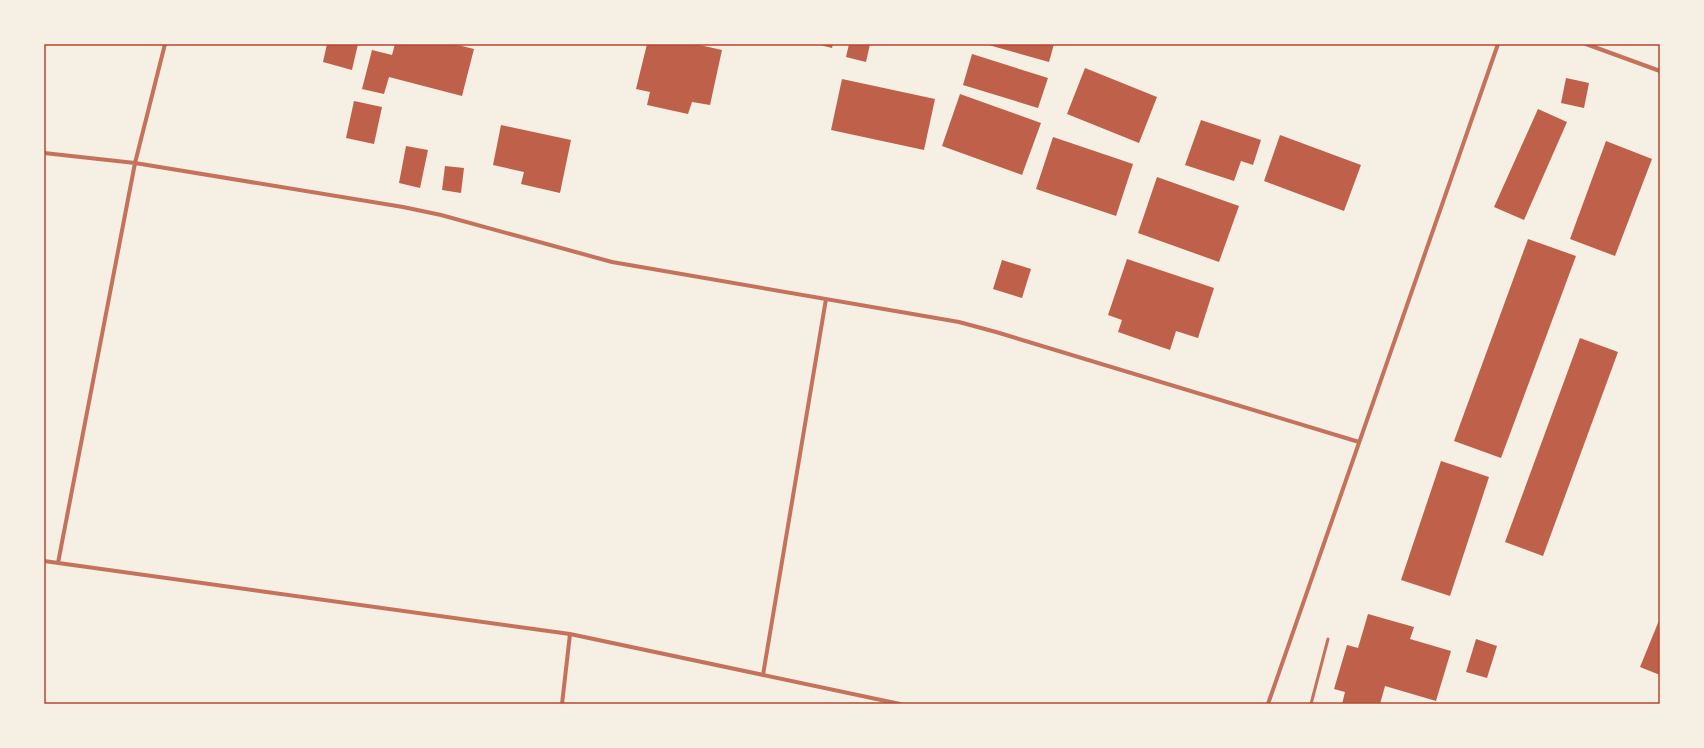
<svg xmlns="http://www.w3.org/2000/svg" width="1704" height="748" font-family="'Source Sans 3',sans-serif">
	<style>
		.building { fill: #bf614a }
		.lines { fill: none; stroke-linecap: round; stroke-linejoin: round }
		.service { stroke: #c5725c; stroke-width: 3 }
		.minor { stroke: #c5725c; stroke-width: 4 }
		.neatline { fill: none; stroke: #b5482f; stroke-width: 1.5 }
	</style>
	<rect width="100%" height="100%" fill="#f6efe4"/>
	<path class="building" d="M327,44H358L352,70L323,62Z
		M395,44H454L474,49L462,96L389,77L384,94L362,89L372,50L392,55Z
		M647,44H695L722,50L710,105L692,102L688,114L647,105L650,92L636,89Z
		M816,44H833L832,48Z
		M849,44H870L866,62L846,57Z
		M985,44H1054L1049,62Z
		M972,54L1048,78L1038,108L963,85Z
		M1085,68L1157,97L1139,143L1067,114Z
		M1566,78L1589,83L1584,108L1561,103Z
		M842,79L935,99L924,150L831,130Z
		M960,94L1041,123L1022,175L942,146Z
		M354,101L382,107L374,144L346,138Z
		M1538,109L1567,122L1524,220L1494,207Z
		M1201,120L1261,140L1253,165L1241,161L1234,181L1185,165Z
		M501,125L571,140L560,193L521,184L524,172L493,165Z
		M1280,135L1361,165L1344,211L1264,181Z
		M1053,137L1133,164L1116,216L1036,189Z
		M1606,141L1652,159L1615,256L1570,239Z
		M406,146L428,150L420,188L399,183Z
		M445,166L464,168L461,193L442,190Z
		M1157,177L1239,206L1219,262L1138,233Z
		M1528,239L1576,256L1501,458L1454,441Z
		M1127,259L1214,288L1198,338L1176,331L1170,350L1118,332L1122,320L1108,315Z
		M1002,260L1031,269L1022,298L993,289Z
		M1580,338L1618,352L1543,556L1505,542Z
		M1441,461L1489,477L1450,596L1401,580Z
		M1368,614L1414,627L1410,639L1451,651L1436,701L1385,686L1380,704H1342L1345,692L1334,689L1347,645L1358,648Z
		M1660,618V675L1640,667Z
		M1476,639L1497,646L1487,678L1466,672Z"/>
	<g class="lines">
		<path class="service" d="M1311,704L1328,639"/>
		<path class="minor" d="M1586,44L1660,71
			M44,153L135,163L403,207L441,215L612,262L959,322L996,332L1359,442
			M44,561L570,634L900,704
			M58,563L135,163L165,44
			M763,675L826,299
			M562,704L570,634
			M1268,704L1498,44"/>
	</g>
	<rect width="1704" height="748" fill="none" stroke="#f6efe4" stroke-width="90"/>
	<rect x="45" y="45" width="1614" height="658" class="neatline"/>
</svg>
